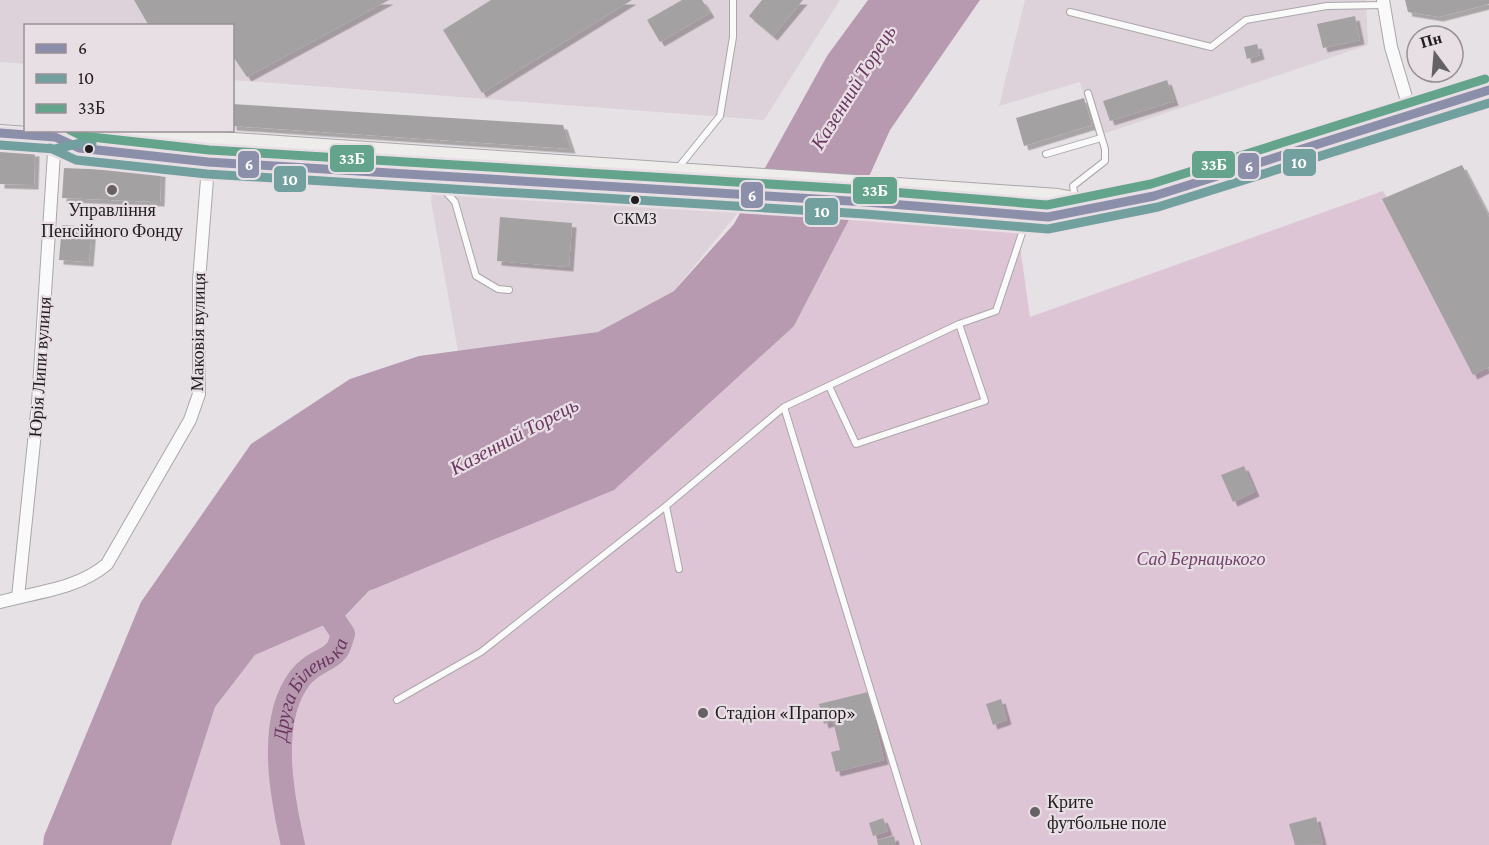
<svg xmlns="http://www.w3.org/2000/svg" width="1489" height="845" font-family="'Crimson Pro',serif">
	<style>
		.built { fill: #ddd2d9 }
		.green { fill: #ddc5d6 }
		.water { fill: #b79ab0 }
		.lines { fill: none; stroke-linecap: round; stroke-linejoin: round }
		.river { stroke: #b79ab0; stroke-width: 24 }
		.building { fill: #a4a1a3; filter: url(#shadow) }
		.service-casing { stroke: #aaa6a9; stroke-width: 8 }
		.minor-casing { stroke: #aaa6a9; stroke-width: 14 }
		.secondary-casing { stroke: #aaa6a9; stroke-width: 18 }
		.service { stroke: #fbfafb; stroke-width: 6 }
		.minor { stroke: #fbfafb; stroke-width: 12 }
		.secondary { stroke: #eeedeb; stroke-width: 16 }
		.bus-1-casing { stroke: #e8dfe5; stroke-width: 14 }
		.bus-2-casing { stroke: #e8dfe5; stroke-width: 14 }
		.bus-3-casing { stroke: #e8dfe5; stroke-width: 14 }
		.bus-1 { stroke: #8c8faa; stroke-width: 9 }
		.bus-2 { stroke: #72a09f; stroke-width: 9 }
		.bus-3 { stroke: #64a48c; stroke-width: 9 }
		.bus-dot { fill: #201c1f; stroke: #e8dfe5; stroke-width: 2 }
		.poi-dot { fill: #656164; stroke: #e8dfe5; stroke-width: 2 }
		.labels { text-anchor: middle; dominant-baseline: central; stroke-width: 4.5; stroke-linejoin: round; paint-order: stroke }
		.bus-label { font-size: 16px; fill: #201c1f; stroke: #e8dfe5 }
		.poi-label { font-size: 18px; fill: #201c1f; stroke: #e8dfe5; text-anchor: start }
		.street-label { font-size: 18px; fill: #201c1f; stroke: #e8dfe5 }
		.park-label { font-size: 18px; font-style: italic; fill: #76416b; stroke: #e8dfe5 }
		.water-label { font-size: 20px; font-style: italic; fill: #6c3760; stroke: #e8dfe5 }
		.line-badge { stroke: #e8dfe5; stroke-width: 2 }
		.badge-label { font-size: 16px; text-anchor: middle; font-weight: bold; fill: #fff }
	</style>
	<defs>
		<filter id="shadow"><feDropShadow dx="4.5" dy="4.5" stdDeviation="0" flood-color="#0004"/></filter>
	</defs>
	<rect width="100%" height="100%" fill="#e6e1e4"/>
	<path class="built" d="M0,0H840L764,120L233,80L232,26H26L25,64L0,62Z
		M1025,0H1366L1368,45L1097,136L1080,82L999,106Z
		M433,184L744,205L674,291L598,332L458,351L431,201Z"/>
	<path class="green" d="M1383,191L1489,372V845H171L215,707L255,655L345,616L369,592L794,326L853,212L1017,225L1030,317Z"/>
	<path class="water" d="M868,0H980L890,130L853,212L794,326L614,490L369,591L345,616L255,655L215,707L171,845H43L44,836L141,602L251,444L350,379L419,356L598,332L674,291L734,224L827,56Z"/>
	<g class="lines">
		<path class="river" id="s1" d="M293,845C282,797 267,721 300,678C312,662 328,661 336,651C340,647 341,639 343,634L316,594"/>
	</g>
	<path class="building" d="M134,0H389L247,77L232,55V26H149Z
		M491,0H632L482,93L443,30Z
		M682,0H702L710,13L660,42L647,20Z
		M762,0H803L773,36L749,16Z
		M1405,0H1489V4L1439,17L1408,12Z
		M1355,16L1360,40L1323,48L1317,24Z
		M1257,44L1260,55L1247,59L1244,47Z
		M1167,80L1174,101L1110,121L1103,101Z
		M1084,98L1092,125L1024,146L1016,118Z
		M232,104L563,125L571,149L232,126Z
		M0,151L35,152L34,185L0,184Z
		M1462,165L1489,217V367L1473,375L1382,199Z
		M64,168L161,172L160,202L62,198Z
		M500,217L572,223L569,267L497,261Z
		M62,225L92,227L89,262L59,260Z
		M1244,466L1255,492L1233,502L1221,475Z
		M868,692L884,760L836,772L831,752L840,750L833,721L824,724L819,704Z
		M1001,699L1007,720L993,725L986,704Z
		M1316,817L1323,844L1295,845L1289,824Z
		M883,818L888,831L873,836L869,823Z
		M894,836L896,845H878L877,840Z"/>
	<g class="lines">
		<g class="service-casing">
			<path id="service" d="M1070,12L1211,47L1246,20L1327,6L1383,5
				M1046,154L1101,138
				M431,156L429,173L455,202L476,276L498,289L509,290
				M673,189L674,173L720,116L733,37V0
				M1075,198L1073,186L1105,161V149L1088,93
				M829,386L856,444L985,401L959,324
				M784,407L918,845
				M679,569L666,506L784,407L959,324L996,311L1028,215L1031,196
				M397,700L481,652L666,506"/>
		</g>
		<g class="minor-casing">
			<path id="minor" d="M1383,0L1391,47L1411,114
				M18,597L38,403L55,137
				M0,602C36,592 78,589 107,564L190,420L199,394V281L210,141"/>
		</g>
		<g class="secondary-casing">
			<path id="secondary" d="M0,133L55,137L88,131L1058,197L1096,204
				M55,137L79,148L208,162L866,202L1048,217L1154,196L1489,90"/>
		</g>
		<use href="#service" class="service"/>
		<use href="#minor" class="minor"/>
		<use href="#secondary" class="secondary"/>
		<g class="bus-1-casing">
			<path id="bus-1" d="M0,133L55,137L79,148L208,162L866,202L1048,217L1154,196L1489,90"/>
		</g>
		<g class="bus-2-casing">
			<path id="bus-2" d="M0,145L55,149L81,143L92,144
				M50,148L76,160L207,174L865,214L1048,229L1158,207L1489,103"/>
		</g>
		<g class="bus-3-casing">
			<path id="bus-3" d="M70,130L82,136L209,150L867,190L1047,205L1151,184L1485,79"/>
		</g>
		<use href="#bus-1" class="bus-1"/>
		<use href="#bus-2" class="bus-2"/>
		<use href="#bus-3" class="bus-3"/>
	</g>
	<g class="bus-dot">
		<circle cx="89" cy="149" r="5"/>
		<circle cx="635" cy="200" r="5"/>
	</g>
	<g class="poi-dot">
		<circle cx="112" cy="190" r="6"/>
		<circle cx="703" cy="713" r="6"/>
		<circle cx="1035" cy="812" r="6"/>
	</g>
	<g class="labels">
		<g class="bus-label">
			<text x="635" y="218">СКМЗ</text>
		</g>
		<g class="poi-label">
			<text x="112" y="210" text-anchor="middle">Управління<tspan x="112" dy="21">Пенсійного Фонду</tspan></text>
			<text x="715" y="713">Стадіон «Прапор»</text>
			<text x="1047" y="802">Крите<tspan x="1047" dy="21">футбольне поле</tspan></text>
		</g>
		<g class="street-label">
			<text transform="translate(198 332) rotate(-89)">Маковія вулиця</text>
			<text transform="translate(40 367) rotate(-86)">Юрія Липи вулиця</text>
		</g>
		<g class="park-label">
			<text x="1201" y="559">Сад Бернацького</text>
		</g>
		<g class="water-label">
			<text transform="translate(853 87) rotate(-58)">Казенний Торець</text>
			<text transform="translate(514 436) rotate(-28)">Казенний Торець</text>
			<text stroke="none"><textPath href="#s1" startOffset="168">Друга Біленька</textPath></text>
		</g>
	</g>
	<g class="line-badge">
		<rect x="329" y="144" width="46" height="29" rx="6" fill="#64a48c"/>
		<rect x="1282" y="148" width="35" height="29" rx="6" fill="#72a09f"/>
		<rect x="1191" y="150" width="45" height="29" rx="6" fill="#64a48c"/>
		<rect x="237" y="150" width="23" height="29" rx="6" fill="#8c8faa"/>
		<rect x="1237" y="152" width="23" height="28" rx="6" fill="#8c8faa"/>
		<rect x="273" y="165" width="34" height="28" rx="6" fill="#72a09f"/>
		<rect x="852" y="176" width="46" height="29" rx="6" fill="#64a48c"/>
		<rect x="740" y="181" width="24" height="28" rx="6" fill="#8c8faa"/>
		<rect x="804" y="197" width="35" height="29" rx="6" fill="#72a09f"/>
	</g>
	<g class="badge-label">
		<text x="352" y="164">33Б</text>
		<text x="1299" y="168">10</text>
		<text x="1214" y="170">33Б</text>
		<text x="249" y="170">6</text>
		<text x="1249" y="172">6</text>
		<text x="290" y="185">10</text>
		<text x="875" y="196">33Б</text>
		<text x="752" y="201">6</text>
		<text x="822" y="217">10</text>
	</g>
	<rect x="24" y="24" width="210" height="108" fill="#e8dfe5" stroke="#989196" stroke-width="1.5"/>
	<rect x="36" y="44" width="30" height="9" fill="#8c8faa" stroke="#989196" stroke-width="1.5"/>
	<text x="78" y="54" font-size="18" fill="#201c1f">6</text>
	<rect x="36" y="74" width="30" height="9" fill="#72a09f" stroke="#989196" stroke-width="1.5"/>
	<text x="78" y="84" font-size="18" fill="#201c1f">10</text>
	<rect x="36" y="104" width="30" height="9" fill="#64a48c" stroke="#989196" stroke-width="1.5"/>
	<text x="78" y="114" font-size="18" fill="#201c1f">33Б</text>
	<g transform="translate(1435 54) rotate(344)"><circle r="28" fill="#e8dfe5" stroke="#989196" stroke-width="1.5"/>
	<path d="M0-4.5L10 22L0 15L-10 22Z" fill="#656164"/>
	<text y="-9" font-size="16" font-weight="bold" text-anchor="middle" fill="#201c1f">Пн</text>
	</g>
</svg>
